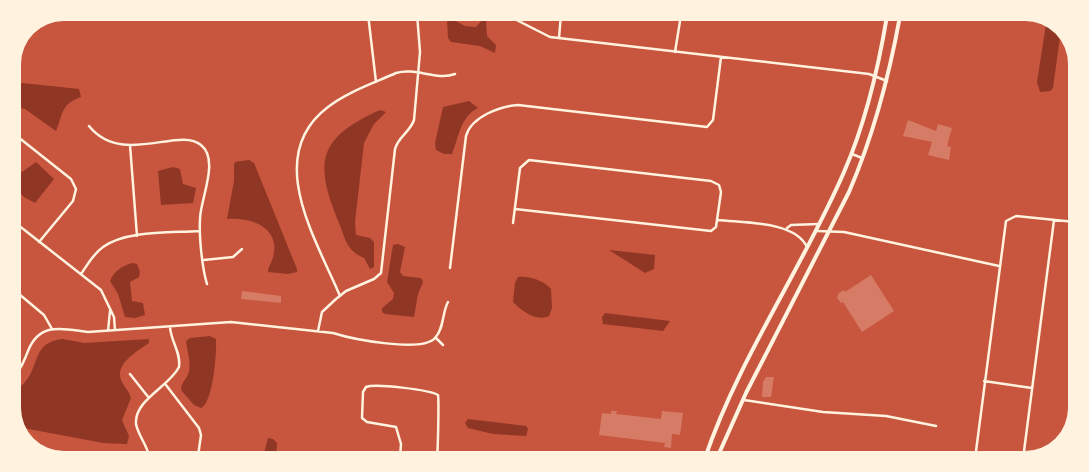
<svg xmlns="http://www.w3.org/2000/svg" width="1089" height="472" font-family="'DejaVu Sans',sans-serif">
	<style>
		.water { fill: #8f3625 }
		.building { fill: #d67c66 }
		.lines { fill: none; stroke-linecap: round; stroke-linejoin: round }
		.minor { stroke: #fff3e0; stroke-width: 2.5 }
		.primary { stroke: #fff3e0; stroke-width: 4 }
	</style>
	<rect width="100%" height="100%" fill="#c8553d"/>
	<path class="water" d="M450,18L465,26L476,27L483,19L486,21L487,36L496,45L495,53L480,46L451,42L448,38L447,20Z
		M1047,18L1061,29L1053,88L1050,91L1040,92L1037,82Z
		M13,82L79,89L81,97C61,104 63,114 56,131L25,109L13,106Z
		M469,101L478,108C460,117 459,137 452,154H444L436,150L435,143L443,107Z
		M380,110L386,112L374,124L364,143L355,222L356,235L370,238L374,242V267L370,269L364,258C346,250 346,240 339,223C314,163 317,138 380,110Z
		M249,160L254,163L297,269V272L288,274L268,272C268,266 272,263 273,257C281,227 251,217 227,219L234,181V165L235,162Z
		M36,162L54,179L35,203L24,197L13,185V167L22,172Z
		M173,167L180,169L183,184L196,188L193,203L161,205L158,171Z
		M398,244L405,247L400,272L403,276L421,278L423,282L418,294L414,317L385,314L382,312V308L393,299L394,293L387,282L393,245Z
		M609,250L655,255L654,269L645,273Z
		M132,263L137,264L140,272L139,277L130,282L132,301L143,303L145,315L135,318L125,317L118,294L110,281C114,271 122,266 132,263Z
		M518,277C529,276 543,280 551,289L552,308L549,316C536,322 522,311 513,302L515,283Z
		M605,313L670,321L663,331L603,324L602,317Z
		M210,336L216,339C217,352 213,403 201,408L194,405L181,390C181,382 188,378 189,371C191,361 187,351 186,341L190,338Z
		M63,339L84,343L149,339V343C138,351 115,363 121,380C124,387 129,391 131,398L122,420L129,436L127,444L103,443L18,427L13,411V393C16,390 22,386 25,382C40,365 32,342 63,339Z
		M468,419L526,426L528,429L526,436L493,434L468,428L465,423Z
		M268,438L273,439L277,443L276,457H263Z"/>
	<path class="building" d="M908,120L936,131L938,124L952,128L947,146L951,147L949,160L928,155L932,142L903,136Z
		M871,275L894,311L862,332L843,302L841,303L837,298L839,293L844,290L845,292Z
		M242,291L281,296V303L241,299Z
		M766,377H774L771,397H762L763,382Z
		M611,411H617L616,414L661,419L662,411L683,413L680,435L672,434L671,448L664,447L665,443L599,435L602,413L611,414Z"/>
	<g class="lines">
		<path class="minor" d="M368,14L376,82
			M505,14L550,37L869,74L887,81
			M559,38L561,14
			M675,52L681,15
			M89,126C122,167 179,126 201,145C220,160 200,200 200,219C199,236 202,268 207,284
			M13,133L71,179L76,189L73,201L39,242
			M130,145L137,236
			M852,154L862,158
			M718,220C744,223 795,221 807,247
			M13,221L101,290L114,317L115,330
			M513,223L520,168L529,160L711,181L719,185L721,192L716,227L711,231L515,209
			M787,228L791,225L819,224
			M817,231L844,232L999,266
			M204,260L233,257L242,249
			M450,268L466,136C471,117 500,106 518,105L707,127L713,120L721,57
			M81,274C88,264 93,254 103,247C126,230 171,233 199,231
			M13,289L44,315L52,329
			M340,296C316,239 263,156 328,107C347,92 374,83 396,73C416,67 436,81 455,74
			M108,331L110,311
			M318,331L322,312L336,299L346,291L374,279L381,273L395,149C398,137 410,132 414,120L420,52L417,14
			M436,338L443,345
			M130,374L149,398
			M13,378C21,369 24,361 28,351C40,321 64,329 88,332L231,322L333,333C352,339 422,353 435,338C444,329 442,313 448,302
			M984,381L1032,388
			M166,385L199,428L201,435L198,456
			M744,400L823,412L886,416L936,426
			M149,456C147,445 138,435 136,424C134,400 169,387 179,367C181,352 171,342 170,327
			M400,457L401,444L396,427L367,422L362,418L363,392L366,387C375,383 430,390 438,395C439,399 438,450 437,457
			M975,459L1006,221L1016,216L1075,222
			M1023,459L1054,220"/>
		<path class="primary" d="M705,458C739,358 802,269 844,172C866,122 878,70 887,16
			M717,458L746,393L849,192C874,134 889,77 900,16"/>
	</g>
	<path d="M0 0H1089V472H0ZM64 21H1025A43 43 0 0 1 1068 64V408A43 43 0 0 1 1025 451H64A43 43 0 0 1 21 408V64A43 43 0 0 1 64 21Z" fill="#fff3e0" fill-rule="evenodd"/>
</svg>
